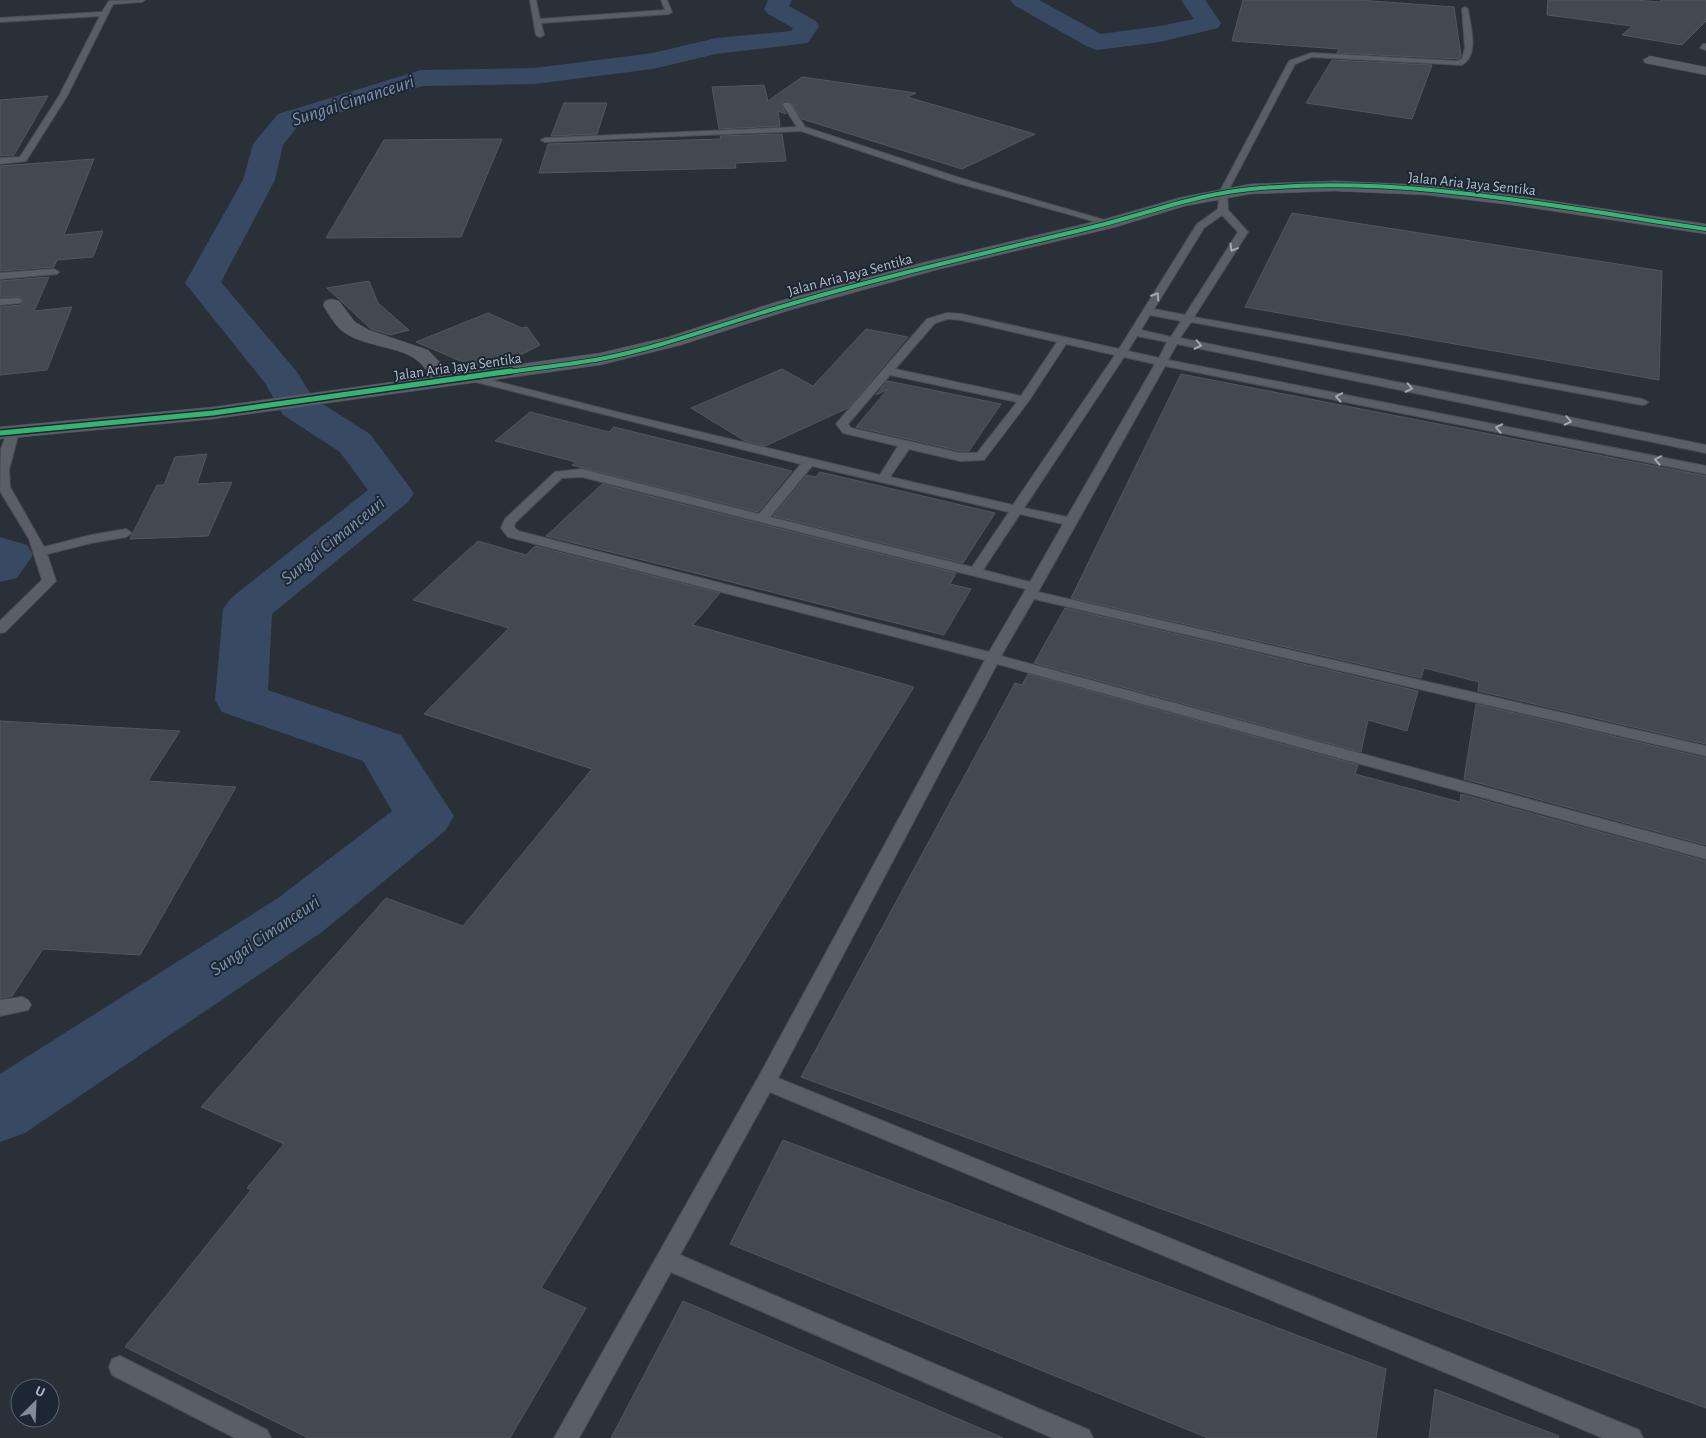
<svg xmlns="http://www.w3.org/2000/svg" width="1706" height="1438" font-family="'Alegreya Sans',sans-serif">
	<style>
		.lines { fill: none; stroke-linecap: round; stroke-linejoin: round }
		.river { fill: #384963; fill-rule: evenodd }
		.building { fill: #444950; stroke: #52575f }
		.service-casing { stroke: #484c53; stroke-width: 2 }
		.minor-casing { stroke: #484c53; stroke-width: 1 }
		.tertiary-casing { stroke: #484c53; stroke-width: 1 }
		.service { fill: #5a5e66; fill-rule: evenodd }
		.minor { fill: #5a5e66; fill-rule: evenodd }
		.tertiary { fill: #5a5e66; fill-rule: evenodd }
		.cycleway-far1-casing { stroke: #1d2633; stroke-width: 5.5 }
		.cycleway-casing { stroke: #1d2633; stroke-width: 8 }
		.cycleway-far1 { stroke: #33b770; stroke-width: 4 }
		.cycleway { stroke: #33b770; stroke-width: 5 }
		.oneway { stroke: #a2a9b5 }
		.labels { text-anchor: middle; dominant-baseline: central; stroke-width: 4; stroke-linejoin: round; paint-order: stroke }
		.far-street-label { font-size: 15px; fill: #b4bcc9; stroke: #1d2633 }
		.water-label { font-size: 19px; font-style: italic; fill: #7c92b1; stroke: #1d2633 }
	</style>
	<rect width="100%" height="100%" fill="#2a3038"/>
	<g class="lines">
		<path class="river" d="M768,0H792L789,6L816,21L819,26L808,43L716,54L653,69L534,84L423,86L298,126L283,145L275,180L221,282L297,372L313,398L370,434L414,493L408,502L272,614L268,690L401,735L454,816L445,831L322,932L25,1133L0,1142V1074L278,898L392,811L363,761L222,712L215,700L223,609L231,598L368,490L340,452L283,415L265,383L185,283L243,180L253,144L278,114L421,70L534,68L653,53L716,38L791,31L793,28L768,14L764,9Z
			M1010,0H1039L1101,34L1160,26L1194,19L1181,0H1205L1221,23L1218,28L1160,42L1097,50L1088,47L1014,5Z
			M0,537L27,545L33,555L17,578L0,582Z"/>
	</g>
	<path class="building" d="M1243,0H1359L1454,7L1461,56L1459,59L1337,53L1339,49L1232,41Z
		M1548,0H1636L1659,2L1662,0H1706V21L1682,45L1622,35L1632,26L1547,15Z
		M1332,60L1432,65L1412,119L1306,103Z
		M802,77L916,93L907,97L1035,134L962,169L802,119L790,101H784L781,104L786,114L778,111L780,126L719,129L712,87L764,85L768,101Z
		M48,96L14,155L0,156V100Z
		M564,103H607L597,134L551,136Z
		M782,134L786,161L735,163L736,168L539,173L548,144L721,139L720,136Z
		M502,139L461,237L326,238L384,140Z
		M94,159L64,235L103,231L93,257L57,260L54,267L0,271V166Z
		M1292,213L1662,271L1659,380L1245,307Z
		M49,277L34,311L72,307L47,370L0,375V307L21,305L23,303L21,297H0V281Z
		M369,281L378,303L409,330L390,335L371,329L327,288Z
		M488,313L522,328L527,327L540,345L501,365L477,368L416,342Z
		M866,329L908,337L848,408L765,446L745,441L691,408L782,369L813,386Z
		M1181,374L1706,476V744L1478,691L1479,682L1424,668L1421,678L1071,598Z
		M887,381L893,382L1001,404L969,451H960L856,427L888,389L876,395Z
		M530,412L609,432L614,427L792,471L758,512L572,465L576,462L495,441Z
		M207,454L197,484L232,482L208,536L130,539L157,485H164L175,457Z
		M820,472L995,513L963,563L773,516L807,475L816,477Z
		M602,484L956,573L950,584L971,589L944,635L546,536Z
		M478,541L526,555L535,546L720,593L693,625L914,687L541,1288L586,1308L510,1438H308L125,1347L251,1190L247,1188L284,1144L201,1107L386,898L463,926L592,769L424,714L509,628L413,600Z
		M1065,608L1418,691L1407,731L1368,720L1361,752L1034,663Z
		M1028,674L1358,765L1355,774L1460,802L1461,794L1706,861V1408L801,1077L1015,683L1022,685Z
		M1476,704L1706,758V845L1464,779Z
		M0,721L180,731L148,781L236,787L140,955L43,949L12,996L0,998Z
		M783,1140L1386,1369L1376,1438H1208L730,1244Z
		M683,1301L1003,1438H611Z
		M1435,1389L1559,1436L1558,1438H1429Z"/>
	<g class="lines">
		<g class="service-casing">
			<path id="service" d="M145,0L142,2L113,4L67,96L26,161L0,164V158L20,157L59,96L100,16L0,22V18L102,12L109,1Z
				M530,0H536L540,19L665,10L661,0H667L672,12L669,14L541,23L544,35L540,37L536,35Z
				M1465,7L1468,9C1470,25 1480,55 1462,65L1312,57L1295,64L1227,193L1228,210L1248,232L1194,317L1642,399L1648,402L1646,404L1642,405L1191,322L1180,338L1706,445V453L1177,344L1168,360L1706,466V474L1165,366L1038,592L1706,746V756L1034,599L1001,656L1706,847V859L997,664L778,1078L1639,1430L1643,1438H1603L770,1092L680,1255L1089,1430L1093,1438H1053L671,1272L579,1438H554L759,1076L985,660L508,537L501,528L505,519L555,472L582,469L759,514L801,464L464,379L462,377L468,374L621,413L880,475L898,446L843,433L836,424L927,319L947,313L961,314L1119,349L1197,224L1218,209L1219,193L1289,61L1311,53L1458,61L1462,59L1465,48L1462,9ZM1222,215L1238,232L1185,315L1154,309L1204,228ZM1150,315L1181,321L1171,337L1141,330ZM948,319L961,320L1057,342L1021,396L895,369L935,323ZM1137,336L1167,342L1159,358L1128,351ZM1066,344L1115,355L1013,505L890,477L909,449L960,461L984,460L1028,402ZM1124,357L1155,364L1067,517L1024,508ZM890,375L1017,402L977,453H960L851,428L848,424ZM812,466L1009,512L972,567L770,517ZM582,477L1026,589L989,652L518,531L514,527L515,523L562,478ZM1020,514L1063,524L1030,582L983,570Z
				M1703,44H1706V50L1700,48Z
				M784,103H790L805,127L960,178L1115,223L1110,226L1107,225L954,182L801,131L545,142L541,140L545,138L797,127L783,105Z
				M54,269L59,272L57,274L0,279V273Z
				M17,298L21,299V303L0,305V299Z
				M13,429L19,432L9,470L10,487L44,547L91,535L126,529L132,533L126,537L91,543L47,554L56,581L5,632L0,633V621L42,580L29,539L0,491L1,449L7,432Z
				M22,997L28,1000L31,1005L28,1010L0,1016V1000Z
				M120,1356L267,1430L271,1438H235L112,1375L109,1367L112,1359Z"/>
		</g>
		<g class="minor-casing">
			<path id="minor" d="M1650,56L1706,67V75L1645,63L1643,60Z
				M332,299L339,301L355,322L369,330L428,350L457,380L454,384C434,389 429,368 414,358C396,346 360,346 341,330C334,324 328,313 323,305L325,301Z"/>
		</g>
		<g class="tertiary-casing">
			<path id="tertiary" d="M1335,181L1427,185L1512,195L1706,224V234L1512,205L1427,195L1335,191L1250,194L1185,206L1116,227L936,270L790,310L681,345L600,365L213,419L0,439V427L213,407L600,353L668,337L776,302L925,262L1105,219L1182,197L1250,184Z"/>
		</g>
		<use href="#service" class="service"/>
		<use href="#minor" class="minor"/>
		<use href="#tertiary" class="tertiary"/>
		<g class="cycleway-far1-casing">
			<path id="cycleway-far1" d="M502,373C534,368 567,365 600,359C663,347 722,324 784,306C884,276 987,253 1089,228C1143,215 1196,194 1251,189C1403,174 1557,207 1706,229"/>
		</g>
		<g class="cycleway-casing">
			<path id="cycleway" d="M0,433L213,413L511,371"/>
		</g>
		<use href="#cycleway-far1" class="cycleway-far1"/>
		<use href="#cycleway" class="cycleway"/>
	</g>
	<defs><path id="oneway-chevron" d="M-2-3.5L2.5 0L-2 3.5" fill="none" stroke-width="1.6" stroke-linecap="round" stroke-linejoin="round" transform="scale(1.25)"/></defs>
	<g class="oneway">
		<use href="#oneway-chevron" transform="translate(1233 248) rotate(121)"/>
		<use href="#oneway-chevron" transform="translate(1156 296) rotate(-57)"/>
		<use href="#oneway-chevron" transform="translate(1198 345) rotate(12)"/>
		<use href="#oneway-chevron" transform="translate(1409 388) rotate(12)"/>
		<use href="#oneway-chevron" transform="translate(1339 397) rotate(-169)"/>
		<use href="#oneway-chevron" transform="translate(1568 421) rotate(12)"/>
		<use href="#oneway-chevron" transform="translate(1499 428) rotate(-169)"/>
		<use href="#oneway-chevron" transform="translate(1658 460) rotate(-169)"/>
	</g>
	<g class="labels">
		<g class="far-street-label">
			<text transform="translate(1472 184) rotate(6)">Jalan Aria Jaya Sentika</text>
			<text transform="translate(850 275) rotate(-15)">Jalan Aria Jaya Sentika</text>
			<text transform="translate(458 367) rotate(-8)">Jalan Aria Jaya Sentika</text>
		</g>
		<g class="water-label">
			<text transform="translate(353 101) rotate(-18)">Sungai Cimanceuri</text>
			<text transform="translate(333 541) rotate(-39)">Sungai Cimanceuri</text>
			<text transform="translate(265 936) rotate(-34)">Sungai Cimanceuri</text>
		</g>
	</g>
	<g transform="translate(35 1403) rotate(24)"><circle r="24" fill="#1d2633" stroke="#59626f"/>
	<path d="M0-4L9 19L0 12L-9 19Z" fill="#848b96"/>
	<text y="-8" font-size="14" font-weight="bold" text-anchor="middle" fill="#b4bcc9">U</text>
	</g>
</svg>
